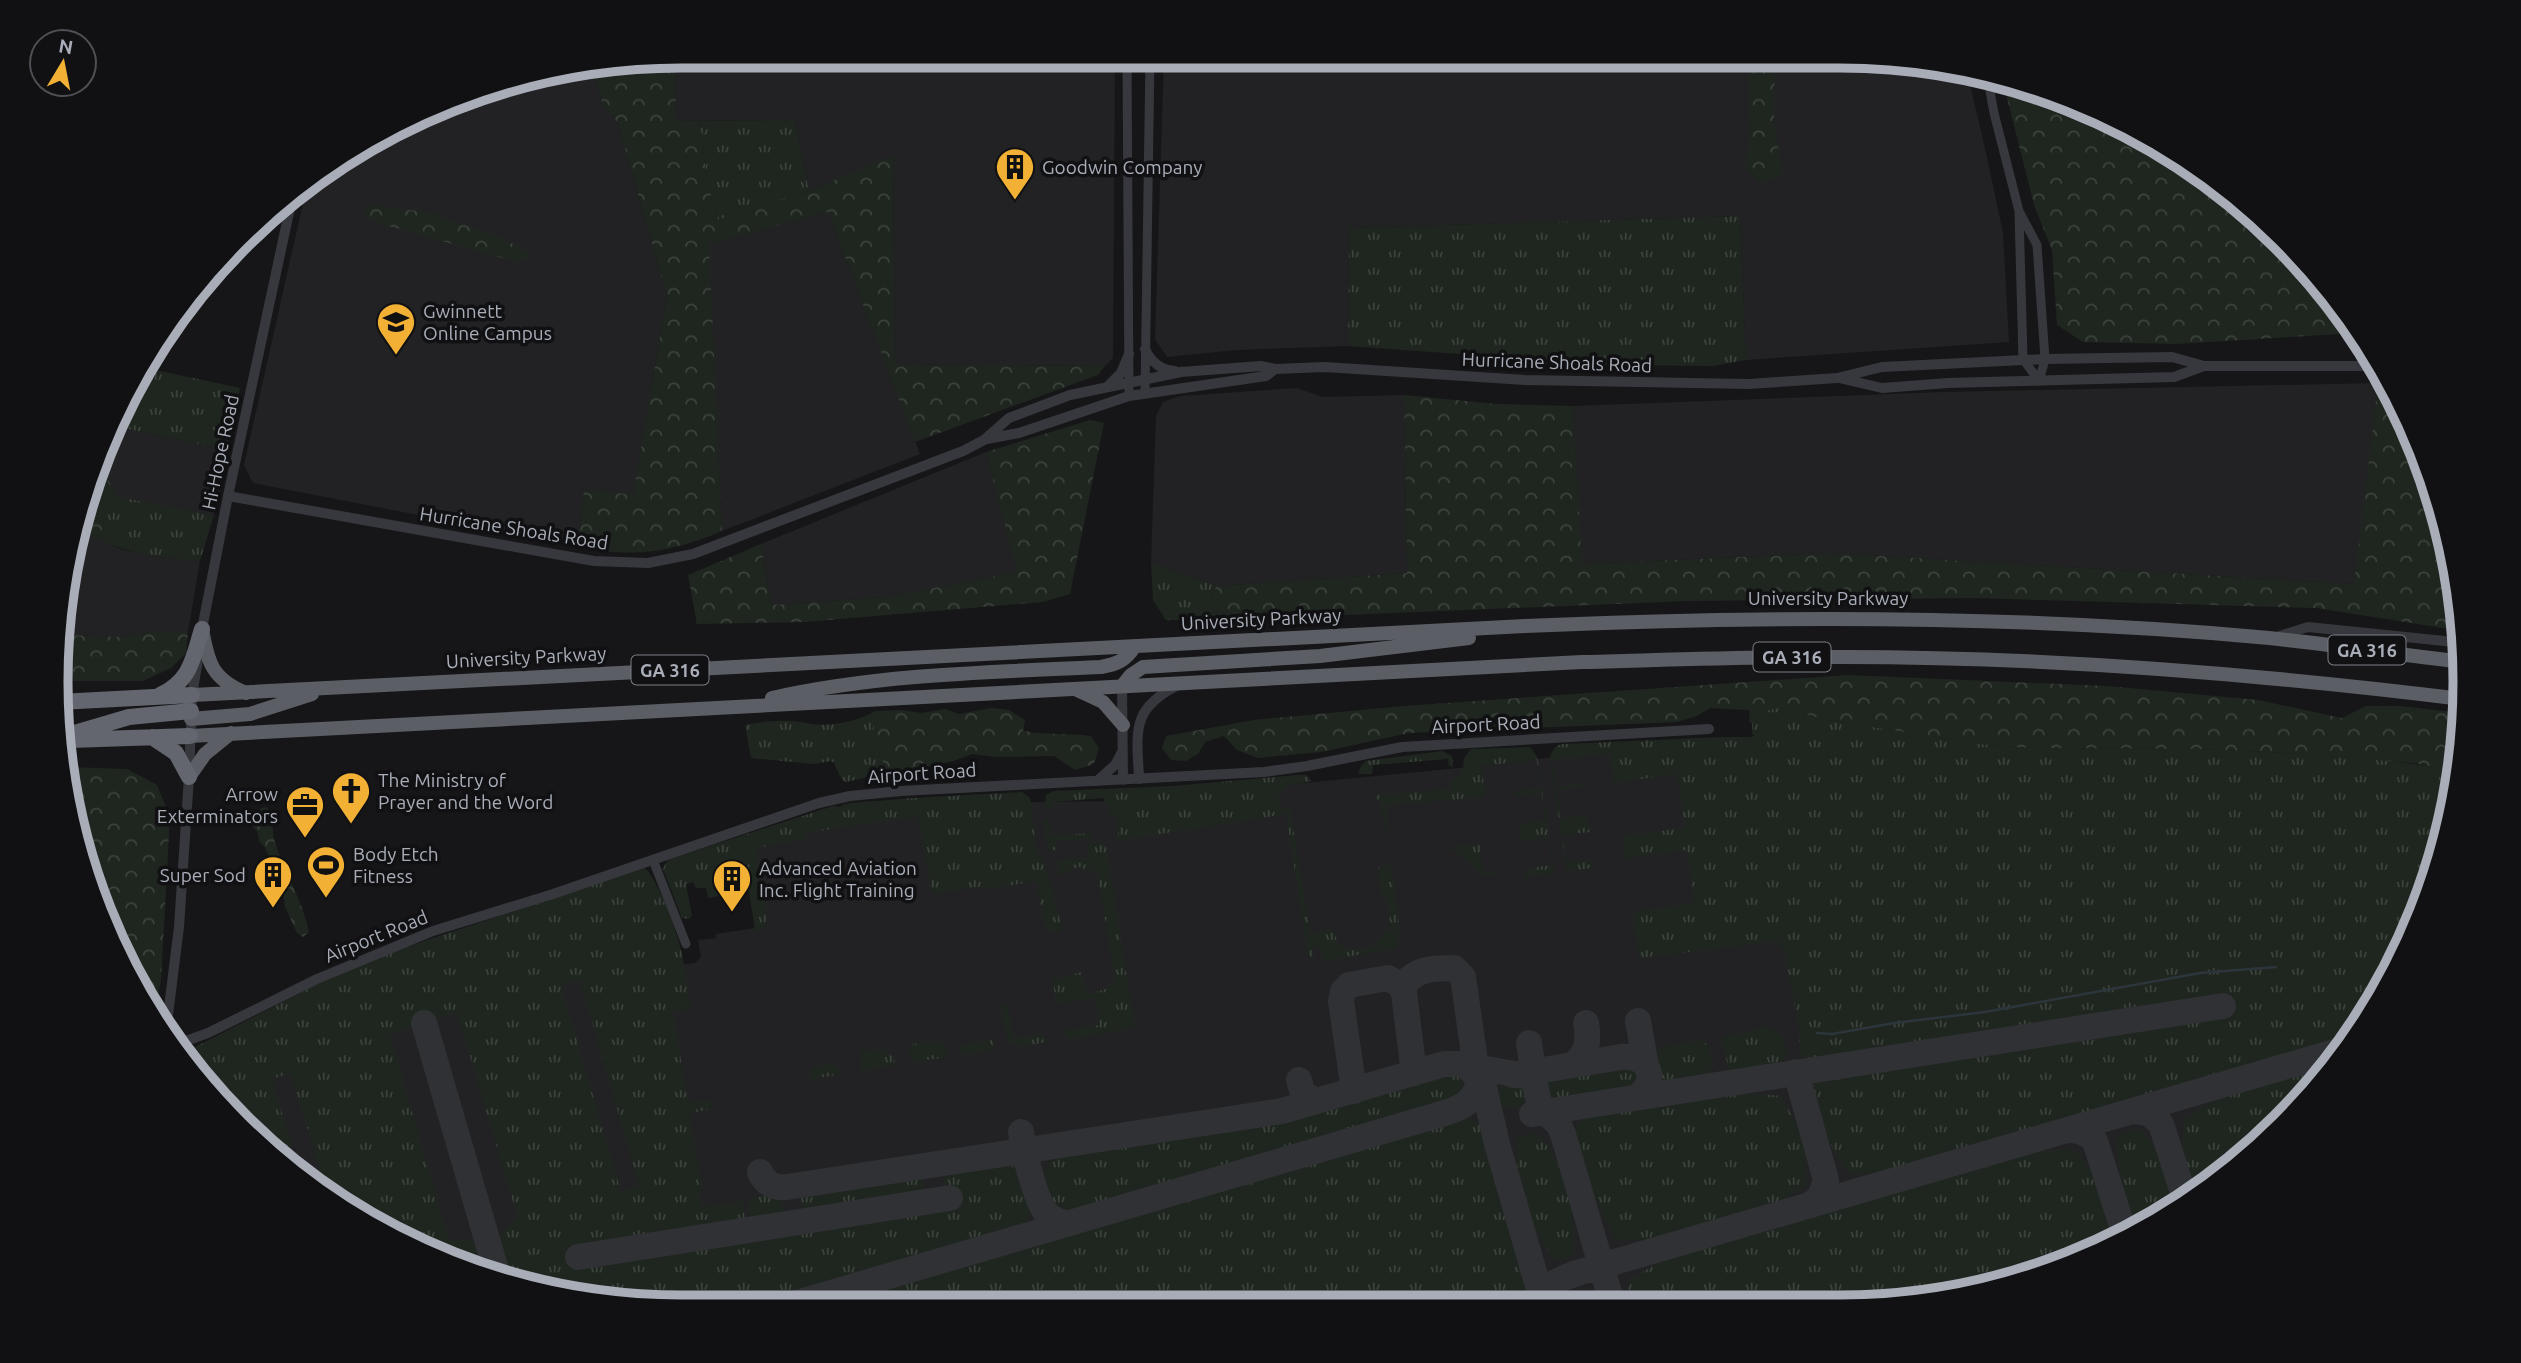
<svg xmlns="http://www.w3.org/2000/svg" width="2521" height="1363" font-family="Ubuntu,sans-serif">
	<style>
		.built { fill: #222225 }
		.grass { fill: url(#grass-tufts); fill-rule: evenodd }
		.forest { fill: url(#forest-crowns) }
		.lines { fill: none; stroke-linecap: round; stroke-linejoin: round }
		.stream { stroke: #2c353c; stroke-width: 2.5 }
		.taxiway { stroke: #303135; stroke-width: 26 }
		.minor { stroke: #37383d; stroke-width: 9 }
		.tertiary { stroke: #37383d; stroke-width: 10 }
		.trunk { stroke: #5b5e65; stroke-width: 14 }
		.motorway { stroke: #63666e; stroke-width: 16 }
		.labels { text-anchor: middle; dominant-baseline: central; stroke-width: 7; stroke-linejoin: round; paint-order: stroke }
		.shield { fill: #111113; stroke: #7b7e86; stroke-width: 2 }
		.shield-label { font-size: 18px; font-weight: bold; fill: #a8adb8 }
		.poi-label { font-size: 19px; fill: #a8adb8; stroke: #111113; text-anchor: start }
		.street-label { font-size: 19px; fill: #a8adb8; stroke: #111113 }
		.rim { fill: none; stroke: #a8adb8; stroke-width: 9 }
	</style>
	<defs>
		<pattern id="grass-tufts" width="24" height="20" patternUnits="userSpaceOnUse" patternTransform="scale(1.75)"><rect width="24" height="20" fill="#1e261f"/><path d="M3 7l-1-3M5 7V3M7 7l1-3M15 17l-1-3M17 17v-4M19 17l1-3" fill="none" stroke="#3c433d"/></pattern>
		<pattern id="forest-crowns" width="20" height="18" patternUnits="userSpaceOnUse" patternTransform="scale(1.75)"><rect width="20" height="18" fill="#1e261f"/><path d="M2 6a3 3 0 1 1 6 0M12 15a3 3 0 1 1 6 0" fill="none" stroke="#3c433d"/></pattern>
	</defs>
	<rect width="100%" height="100%" fill="#161618"/>
	<path class="built" d="M682,56H1115L1113,358L1105,366L895,364L893,156L809,191L795,120L676,121L675,57Z
		M1164,57H1880L1967,72L1985,148L2003,233L2009,342L1746,360L1740,216L1349,228L1348,346L1237,350L1167,357L1155,339Z
		M593,71L602,103L618,124L667,296L633,496L584,489L578,546L253,483L244,465L308,181L480,89Z
		M828,212L920,454L722,531L708,244Z
		M2378,383L2355,584L1830,553L1581,564L1573,406L1943,392Z
		M1297,388L1323,397L1404,395L1407,573L1216,586L1151,562L1156,416L1163,402L1180,396Z
		M119,427L227,450L214,515L118,498L107,478Z
		M986,452L1018,572L886,597L771,605L761,544Z
		M76,528L120,549L158,557L200,561L188,631H157L121,637L66,635Z
		M1600,750L2432,882L2381,994L2282,1124L2187,1202L2041,1274L1921,1302L641,1306L519,1286L369,1223L212,1094L293,1009L695,963L701,957L698,940L716,938V934L755,928L744,843L925,804L1118,801L1510,763Z"/>
	<path class="grass" d="M795,120L809,191L718,220L707,182L700,121Z
		M1740,216L1746,360L1713,366L1611,365L1348,346L1349,228Z
		M146,368L240,388L227,450L119,427Z
		M117,432L107,478L118,497L214,515L200,561C164,558 131,555 98,539L104,524L83,507Z
		M1151,562L1216,586L1209,605L1222,620H1166L1153,600Z
		M1779,708L1828,720L1988,745L2034,748L2201,749L2289,753L2383,760L2458,770L2432,882L2381,994L2347,1039L1916,1165C1896,1170 1872,1177 1851,1173C1836,1169 1811,1095 1808,1079L2222,1016L2225,1013L2224,999L1808,1061L1802,1056L1799,1049V1028L1784,949L1777,941L1639,958L1633,912L1695,903L1687,850L1625,858L1622,836L1685,828L1677,774L1614,783L1610,753L1552,760L1556,787L1582,783L1583,787L1557,791L1561,818L1587,815L1590,832L1563,835L1567,863L1594,859L1592,868L1567,871L1550,758C1552,750 1555,745 1563,744L1723,737H1751L1754,736L1752,733V723L1749,722L1750,710Z
		M875,711L874,739L886,769L899,774L877,775L846,782L842,780L834,763L831,761L814,764L751,758L745,725C756,723 767,721 778,721C790,720 800,722 811,724C829,727 861,721 875,711Z
		M1530,747L1538,758L1554,873L1526,877L1525,869L1552,865L1548,838L1521,841L1519,824L1545,820L1542,793L1515,796V792L1541,788L1537,760L1481,766L1486,797L1387,805L1388,842L1382,808L1375,795L1451,789L1450,780L1463,773L1464,758L1471,749Z
		M1442,751L1452,756L1453,767L1449,766L1448,759L1373,765L1372,774H1358L1361,766L1366,761Z
		M1297,775H1307L1311,781L1288,786L1278,797L1280,807H1290L1310,934L1333,929L1338,943L1347,949C1366,949 1376,948 1386,930L1391,929L1386,895L1381,896L1378,867L1391,864L1400,932L1398,933V948L1322,961L1320,947H1313L1314,958L1308,955L1286,814L1116,841L1115,837H1118V816L1111,817L1110,807L1105,805L1104,798L1054,802L1052,809L1044,808L1046,795L1054,791L1173,786Z
		M1022,792L1030,798L1033,809L1031,820L1033,822L1036,847L1048,876L1062,928C1057,934 1051,933 1045,930L1037,883L1033,881L994,889L978,887L932,894L918,816L805,833L806,839L756,848L767,918L763,930L755,931L749,891L708,898L706,888H696L693,882L686,884L692,916L689,919L682,918L663,869L666,862L673,858L833,806L840,807L844,804C868,801 892,800 914,798Z
		M1048,820L1050,821V836L1094,833L1090,841L1088,839L1056,841L1057,849L1053,851C1043,846 1045,831 1044,821Z
		M1094,841L1097,844L1101,841L1106,846L1135,1028L1071,1039L1066,1036L1065,1031L1099,1025L1095,998L1056,1004L1053,980L1081,972L1089,994L1109,988L1108,984L1115,981L1097,871H1087L1081,867L1071,869L1067,874L1061,875L1055,863L1061,860L1088,857L1089,844Z
		M1480,844L1482,872L1496,871L1497,875L1483,876L1452,849V846Z
		M644,868C658,876 683,947 684,965C686,978 688,994 690,1008L673,1012L688,1103L712,1100L713,1109L689,1113L702,1189H699L702,1207L729,1203L730,1205H733L734,1202L743,1200L745,1221L580,1248L576,1266L772,1234L770,1219H751L748,1199C787,1190 780,1197 786,1231L951,1206L949,1190L952,1188L945,1183C943,1178 942,1177 945,1173C950,1165 995,1158 1004,1161C1024,1167 1039,1203 1026,1221C1020,1229 1010,1231 1001,1234L758,1305L641,1306L519,1286L510,1282C501,1252 486,1238 518,1219L457,1012L390,1035L449,1240C480,1237 481,1246 488,1273L369,1223L325,1188L291,1073L272,1079L297,1165L211,1094L185,1052L332,977L394,951ZM580,980L639,1185L621,1192L561,986Z
		M1004,1005H1008L1013,1038L1044,1034L1046,1042L1018,1047L1008,1042L1002,1013Z
		M1767,1027C1785,1032 1792,1051 1780,1066L1737,1073L1729,1070L1722,1041L1724,1037Z
		M993,1040L994,1046L988,1051L963,1055L959,1048L963,1044Z
		M1701,1040L1709,1046L1713,1065L1706,1076L1671,1083L1660,1077L1656,1049Z
		M937,1041L945,1044L946,1057L914,1062L911,1060L910,1048L912,1044Z
		M883,1048L894,1058L895,1065L860,1071L861,1052Z
		M834,1063L844,1074L810,1079L812,1067Z
		M1632,1065L1640,1071C1644,1080 1640,1085 1632,1089L1558,1100L1551,1099L1544,1091V1086L1550,1078Z
		M2326,1066L2282,1124L2194,1196L2183,1153V1119L2213,1100Z
		M1444,1073C1457,1073 1462,1078 1464,1091L1458,1099L1440,1106L1080,1210C1044,1218 1033,1172 1058,1151L1299,1115Z
		M1518,1083L1527,1092V1099L1521,1107L1504,1108C1496,1100 1497,1094 1502,1085Z
		M1734,1091L1781,1096L1804,1139L1807,1184L1776,1204L1730,1220L1652,1240H1616C1601,1211 1570,1158 1576,1125L1593,1113Z
		M1462,1118L1474,1120L1483,1127L1534,1303L817,1305Z
		M2137,1129C2158,1138 2168,1187 2175,1208L2133,1228C2124,1197 2116,1170 2118,1137L2129,1131Z
		M1528,1133L1540,1135C1570,1177 1572,1203 1575,1253L1565,1259H1552L1530,1218L1521,1190L1517,1173V1139Z
		M2047,1150H2075C2098,1173 2105,1207 2115,1237L2041,1274L1921,1302L1628,1303V1281L1660,1261L1717,1242L1986,1164Z
		M905,1174C915,1174 925,1177 924,1189L917,1194L806,1212L802,1207L801,1196L805,1191Z"/>
	<path class="forest" d="M675,57L676,121H700L707,182L718,220L809,191L893,155L895,364L1105,366L1098,375L915,442L828,212L709,244L722,531C672,552 631,559 578,546L584,489L633,495L667,296L618,124L602,103L593,71Z
		M1748,57H1775L1774,118L1782,174L1762,183L1746,167L1750,131Z
		M2002,78L2152,140L2252,211L2335,300L2356,333L2176,344L2083,342L2057,325L2052,250L2034,205Z
		M370,205L432,213L501,238L529,252L528,259L516,262L375,222L363,215Z
		M2386,382L2400,405L2444,519L2462,631L2316,608L1971,598L1687,601L1222,620L1209,605L1216,586L1407,573L1404,395L1496,404L1573,406L1582,564L1830,553L2354,584L2378,383Z
		M1090,420L1104,423L1070,594L1043,602L804,622L697,624L688,575L761,544L771,605L886,597L1017,572L986,452Z
		M83,507L104,524L98,539L76,528Z
		M157,631H188L186,653L171,668L143,681H61L66,635L121,637Z
		M1848,675L2107,686L2258,700L2342,718L2366,706H2400L2461,713L2458,771L2413,763L2289,753L2201,749L2034,748L1988,745L1828,720L1779,708L1765,711L1710,708L1697,716L1677,722L1409,733L1321,752L1258,758L1237,750L1224,736L1205,742L1198,754L1186,761L1171,760L1162,748L1166,736L1254,720L1404,706Z
		M991,708L1009,710L1025,720L1023,731C1046,735 1068,733 1091,736L1099,748L1094,764L1075,770L1054,756L997,757L972,754L956,760L899,774L886,769L873,738L875,711L901,710L922,713L945,709L959,714Z
		M68,767L127,769L157,785L170,816L161,980L156,1006L104,921Z
		M265,807L273,813L270,818C274,826 272,832 274,839C283,871 303,900 309,932L303,937L297,933L285,907L283,892L276,880L274,866L264,846L259,841L258,833L249,822L258,810Z"/>
	<g class="lines">
		<path class="stream" d="M1817,1033L1832,1034L1894,1023L1985,1012L2200,973L2276,967"/>
		<path class="taxiway" d="M1404,993V984C1418,968 1434,968 1454,968L1463,977L1475,1061L1482,1082
			M1638,1021L1646,1066
			M424,1023L498,1277
			M1529,1043L1535,1085
			M1464,1065L1525,1076L1531,1079L1535,1085L1540,1106L1559,1125L1563,1134L1612,1303
			M1572,1065C1588,1054 1589,1041 1586,1023
			M1796,1072L1826,1180L1820,1197L1809,1206
			M1513,1075L1621,1057C1650,1054 1659,1081 1637,1097
			M1299,1080L1303,1094L1316,1101
			M1354,1091L1341,1001L1343,991L1349,985L1388,978L1400,985L1404,993L1414,1073
			M2133,1111L2149,1113L2161,1124L2186,1202
			M1532,1114L2223,1006
			M2069,1130C2080,1130 2088,1133 2095,1141L2124,1232
			M1021,1132C1023,1149 1036,1203 1047,1214C1052,1219 1060,1222 1067,1224
			M760,1172C765,1184 774,1188 787,1187L1282,1111L1444,1064H1461L1472,1071L1484,1087L1497,1144L1543,1303
			M578,1257L950,1198
			M1544,1303C1545,1283 1561,1279 1577,1273L2338,1051
			M790,1305L1448,1112C1468,1106 1477,1096 1480,1075"/>
		<path class="minor" d="M1127,56L1129,396
			M1378,57L1407,65H1537
			M1987,75L1994,113L2019,211L2037,245L2045,359L2039,381
			M2019,213L2023,359L2039,381
			M1145,393L1150,57
			M653,860L686,944"/>
		<path class="tertiary" d="M1145,349C1151,362 1161,370 1175,371
			M1839,378L1882,388L1948,383L2174,377L2204,366
			M1108,386L1121,373L1129,354
			M987,439L1019,433L1129,396L1266,376L1275,369
			M228,496L594,561L648,563L693,554L963,451L984,440L1009,418L1070,395L1181,372L1261,366L1275,369L1325,367L1525,380L1749,384L1837,378L1882,367L2045,359L2172,357L2204,366H2376
			M201,634L228,496L293,194
			M2276,637L2308,627L2464,643
			M1122,686L1123,780
			M1139,779C1137,732 1130,709 1178,685
			M1097,781L1115,765L1122,752
			M167,1023L179,927L189,777L192,695L198,660
			M180,1043L208,1033L317,979L433,931L553,894L819,803L850,796L901,791L1264,772L1307,766L1402,747L1709,729"/>
		<path class="trunk" d="M202,629C208,663 212,679 246,693
			M1122,686L1131,675L1143,667L1320,656L1469,638
			M1077,690L1103,702L1123,725
			M192,695L1525,626C1773,615 2022,615 2269,638C2334,645 2398,654 2463,662
			M772,698C879,674 992,672 1101,667C1118,664 1126,660 1135,646
			M191,719L250,714L312,694
			M190,736L1582,662C1663,660 1745,657 1826,657C2039,656 2251,673 2462,699
			M189,777L205,754L231,733"/>
		<path class="motorway" d="M160,695C191,681 193,658 202,629
			M59,702L192,695
			M61,737L129,717L191,711
			M152,737L176,753L189,777
			M70,740L190,736"/>
	</g>
	<defs>
		<g id="building-pin" transform="scale(2.0125)"><path d="M0 17L-7.5 6A9.5 9.5 0 1 1 7.5 6Z" fill="#f2b134" stroke="#111113"/><path d="M-4-6H4V6H1V3H-1V6H-4ZM-2.5-4.3h1.7v1.8h-1.7ZM.8-4.3h1.7v1.8H.8ZM-2.5-1h1.7V.8h-1.7ZM.8-1h1.7V.8H.8Z" fill="#111"/></g>
		<g id="school-pin" transform="scale(2.0125)"><path d="M0 17L-7.5 6A9.5 9.5 0 1 1 7.5 6Z" fill="#f2b134" stroke="#111113"/><path d="M0-5L7-2L0 1L-7-2ZM-4 1L0 2.5L4 1V4Q0 6-4 4Z" fill="#111"/></g>
		<g id="church-pin" transform="scale(2.0125)"><path d="M0 17L-7.5 6A9.5 9.5 0 1 1 7.5 6Z" fill="#f2b134" stroke="#111113"/><path d="M-1.2-6h2.4v3.5h3.3v2.4h-3.3V6h-2.4V-.1h-3.3v-2.4h3.3Z" fill="#111"/></g>
		<g id="office-pin" transform="scale(2.0125)"><path d="M0 17L-7.5 6A9.5 9.5 0 1 1 7.5 6Z" fill="#f2b134" stroke="#111113"/><path d="M-6-3h4V-5.5h4V-3h4V5H-6ZM-1-4.5V-3h2v-1.5ZM-6 0V1H6V0Z" fill="#111"/></g>
		<g id="stadium-pin" transform="scale(2.0125)"><path d="M0 17L-7.5 6A9.5 9.5 0 1 1 7.5 6Z" fill="#f2b134" stroke="#111113"/><path d="M0-5a6.5 5 0 1 0 0 10a6.5 5 0 1 0 0-10ZM-3.5-1.8h7v3.6h-7Z" fill="#111"/></g>
	</defs>
	<g fill-rule="evenodd">
		<use href="#building-pin" x="1015" y="167"/>
		<use href="#school-pin" x="396" y="322"/>
		<use href="#church-pin" x="351" y="791"/>
		<use href="#office-pin" x="305" y="805"/>
		<use href="#stadium-pin" x="326" y="865"/>
		<use href="#building-pin" x="273" y="875"/>
		<use href="#building-pin" x="732" y="879"/>
	</g>
	<g class="labels">
		<g class="shield">
			<rect x="2328.5" y="635.5" width="77" height="29" rx="5"/>
			<rect x="1753.5" y="642.5" width="77" height="29" rx="5"/>
			<rect x="631.5" y="655.5" width="77" height="29" rx="5"/>
		</g>
		<g class="shield-label">
			<text x="2367" y="650">GA 316</text>
			<text x="1792" y="657">GA 316</text>
			<text x="670" y="670">GA 316</text>
		</g>
		<g class="poi-label">
			<text x="1042" y="167">Goodwin Company</text>
			<text x="423" y="311">Gwinnett<tspan x="423" dy="22">Online Campus</tspan></text>
			<text x="378" y="780">The Ministry of<tspan x="378" dy="22">Prayer and the Word</tspan></text>
			<text x="278" y="794" text-anchor="end">Arrow<tspan x="278" dy="22">Exterminators</tspan></text>
			<text x="353" y="854">Body Etch<tspan x="353" dy="22">Fitness</tspan></text>
			<text x="759" y="868">Advanced Aviation<tspan x="759" dy="22">Inc. Flight Training</tspan></text>
			<text x="246" y="875" text-anchor="end">Super Sod</text>
		</g>
		<g class="street-label">
			<text transform="translate(1557 362) rotate(2)">Hurricane Shoals Road</text>
			<text transform="translate(220 452) rotate(-78)">Hi-Hope Road</text>
			<text transform="translate(514 528) rotate(9)">Hurricane Shoals Road</text>
			<text x="1828" y="598">University Parkway</text>
			<text transform="translate(1261 619) rotate(-3)">University Parkway</text>
			<text transform="translate(526 657) rotate(-3)">University Parkway</text>
			<text transform="translate(1486 724) rotate(-3)">Airport Road</text>
			<text transform="translate(922 773) rotate(-4)">Airport Road</text>
			<text transform="translate(376 936) rotate(-22)">Airport Road</text>
		</g>
	</g>
	<path d="M0 0H2521V1363H0ZM681 68H1840A613 613 0 0 1 2453 681V682A613 613 0 0 1 1840 1295H681A613 613 0 0 1 68 682V681A613 613 0 0 1 681 68Z" fill="#111113" fill-rule="evenodd"/>
	<path class="rim" d="M681 68H1840A613 613 0 0 1 2453 681V682A613 613 0 0 1 1840 1295H681A613 613 0 0 1 68 682V681A613 613 0 0 1 681 68Z"/>
	<g transform="translate(63 63) rotate(10)"><circle r="33" fill="#111113" stroke="#4d4f55" stroke-width="2"/>
	<path d="M0-5L12 26L0 18L-12 26Z" fill="#f2b134"/>
	<text y="-10" font-size="19" font-weight="bold" text-anchor="middle" fill="#a8adb8">N</text>
	</g>
</svg>
